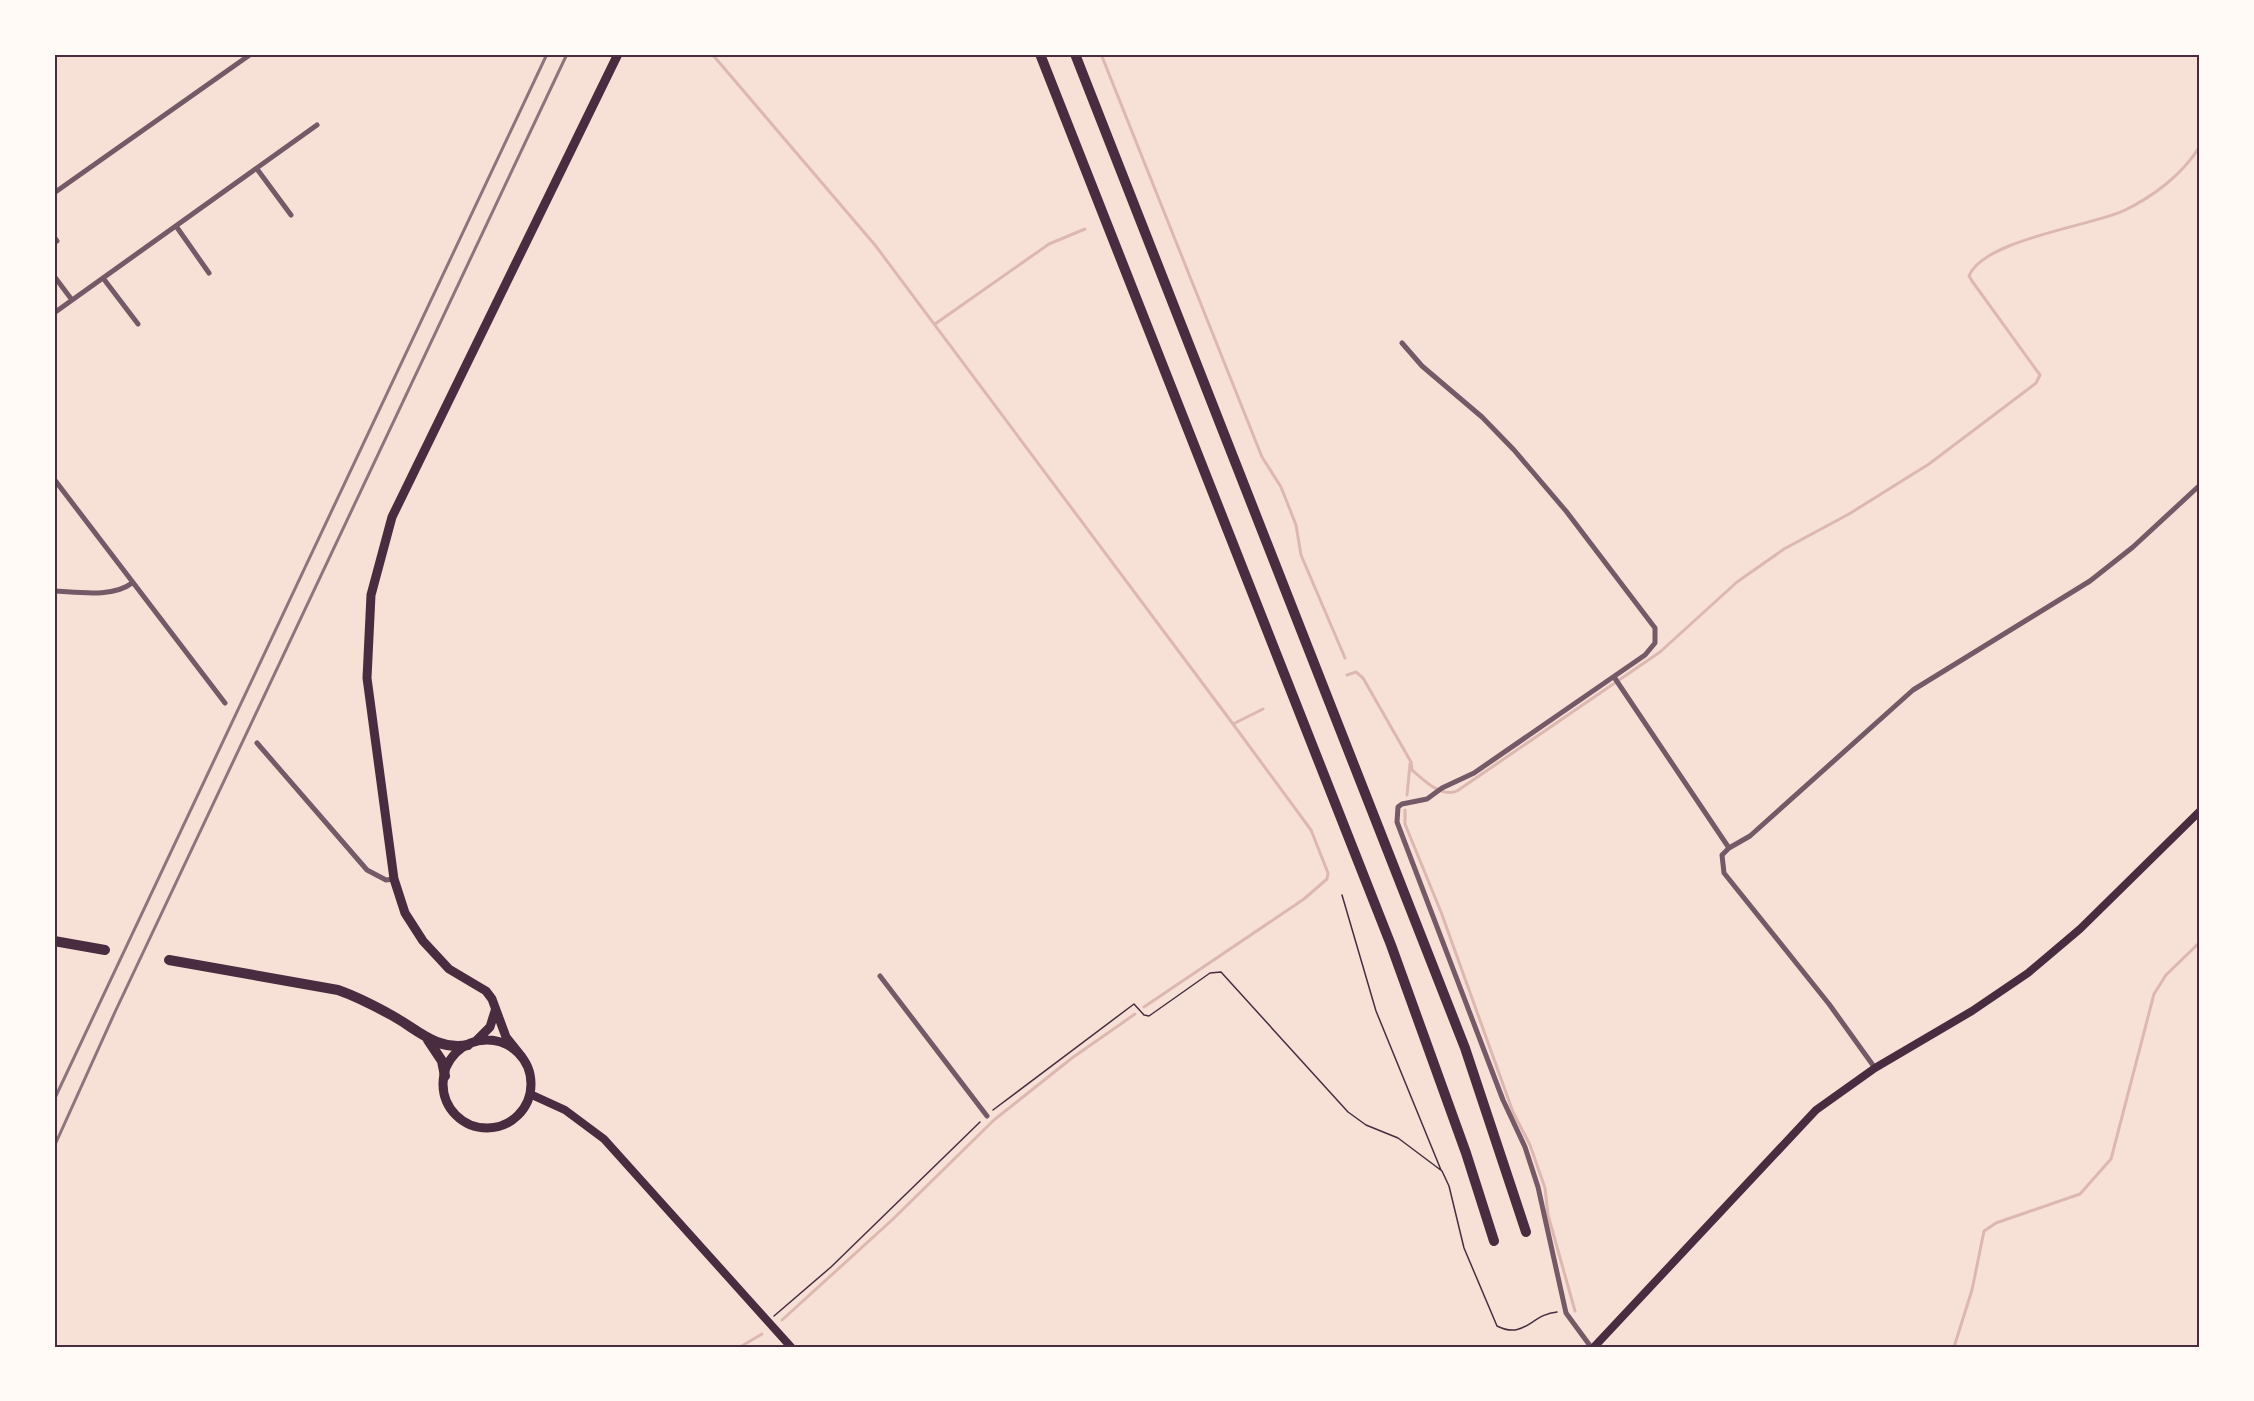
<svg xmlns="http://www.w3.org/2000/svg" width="2254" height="1401" font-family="'Work Sans',sans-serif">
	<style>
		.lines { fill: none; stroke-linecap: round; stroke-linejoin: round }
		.stream { stroke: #dcb8b0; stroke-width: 3 }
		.path { stroke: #4a2c40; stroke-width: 1.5 }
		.minor { stroke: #755966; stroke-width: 5 }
		.secondary { stroke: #4a2c40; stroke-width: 8 }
		.primary { stroke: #4a2c40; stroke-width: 9 }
		.motorway { stroke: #4a2c40; stroke-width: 10 }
		.rail { stroke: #8f747c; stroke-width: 3 }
		.neatline { fill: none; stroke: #4a2c40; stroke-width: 2 }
	</style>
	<rect width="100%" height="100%" fill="#f7e1d7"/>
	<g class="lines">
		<path class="stream" d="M712,54L875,245L1233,724
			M1101,54L1262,457L1281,487L1296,525L1301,555L1345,658
			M935,324L1049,244L1085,229
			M1347,675L1356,672L1363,678L1411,762L1412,770C1424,780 1441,798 1457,791L1660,652L1737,582L1784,549L1849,514L1929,464L2036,383L2040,375L1972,281L1969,276C1983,240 2090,226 2123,211C2153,197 2183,174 2200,146
			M1407,795L1410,764
			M1405,810V824L1441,912L1513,1112L1530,1145L1545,1188L1548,1215L1575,1311
			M1144,1007L1304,899L1327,879L1328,873L1311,830L1233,724L1263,709
			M782,1320L892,1220L994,1120L1072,1058L1135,1014
			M740,1347L762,1334
			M1954,1347L1972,1290L1984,1231L1996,1223L2080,1194L2111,1159L2154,994L2166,975L2200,942"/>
		<path class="path" d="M1342,895L1376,1011L1441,1170
			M993,1110L1134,1004L1144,1015L1149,1016L1210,973L1221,972L1348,1112L1366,1125L1398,1138L1442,1171L1449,1186L1464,1248L1497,1326C1525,1340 1531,1314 1557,1312
			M774,1316L831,1267L980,1122"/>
		<path class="minor" d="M257,169L291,215
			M54,193L251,54
			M176,226L209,273
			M54,237L57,241L54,243
			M54,276L72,300
			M103,278L138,324
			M54,313L317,125
			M1402,343L1422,366L1482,417L1514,450L1566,511L1655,628V643L1645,655L1474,773L1442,788L1427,799L1402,804L1398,807L1397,822L1503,1100L1525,1147L1538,1187L1566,1313L1591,1347
			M54,479L225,703
			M54,591C77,592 113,598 132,583
			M1614,677L1729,848
			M257,743L367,870L386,880L394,879
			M880,976L987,1116
			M1875,1068L1829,1004L1724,873L1722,855L1729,848L1750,836L1913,690L2090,581L2133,547L2200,485"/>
		<path class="secondary" d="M530,1094L565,1110L604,1139L791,1347
			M1594,1347L1816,1110L1875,1068L1972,1011L2028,973L2080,929L2200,811"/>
		<path class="primary" d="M443 1084a44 44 0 1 1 88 0a44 44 0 1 1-88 0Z
			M476,1041L490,1027L495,1011
			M522,1057L506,1037L492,999L486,991L449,969L423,941L405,913L394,879L367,678L371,595L392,517L618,54"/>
		<path class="motorway" d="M1040,54L1391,945L1466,1153L1494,1241
			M1075,54L1465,1048L1526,1232
			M54,941L105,950
			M169,960L338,990C358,997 375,1006 393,1016C418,1030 437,1051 468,1045
			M428,1040L442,1061L445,1076"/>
		<path class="rail" d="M54,1100L547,54
			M54,1147L115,1012L567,54"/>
	</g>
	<rect width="2254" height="1401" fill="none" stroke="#fffaf5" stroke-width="111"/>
	<rect x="56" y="56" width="2142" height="1290" class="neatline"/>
</svg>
